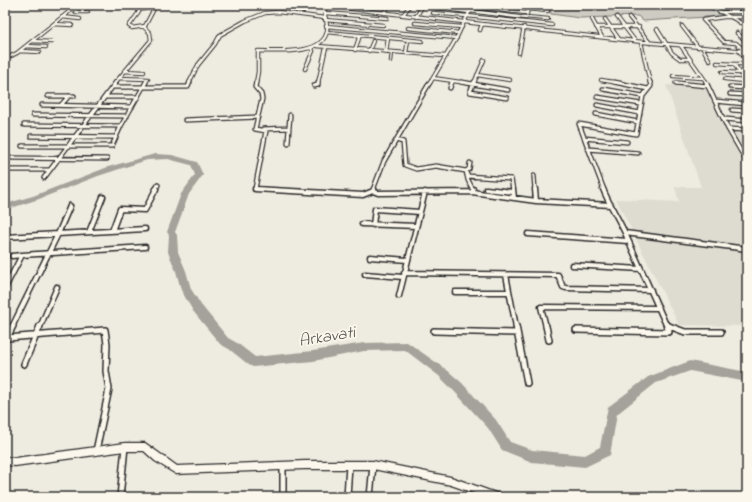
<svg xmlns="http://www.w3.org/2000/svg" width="752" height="502" font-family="'Indie Flower',sans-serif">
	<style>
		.built { fill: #dedbd1 }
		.green { fill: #cecbc2; stroke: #7c7b76 }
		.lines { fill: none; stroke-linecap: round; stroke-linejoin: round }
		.river { fill: #a4a29a; fill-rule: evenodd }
		.street-far3-casing { stroke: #2b2b2b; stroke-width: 4.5 }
		.street-far2-casing { stroke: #2b2b2b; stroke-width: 5.5 }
		.street-far1-casing { stroke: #2b2b2b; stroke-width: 7 }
		.street-casing { stroke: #2b2b2b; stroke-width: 8 }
		.secondary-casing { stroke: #2b2b2b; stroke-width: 2.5 }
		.street-far3 { stroke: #fbf7ec; stroke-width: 2.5 }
		.street-far2 { stroke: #fbf7ec; stroke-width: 3 }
		.street-far1 { stroke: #fbf7ec; stroke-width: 4 }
		.street { stroke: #fbf7ec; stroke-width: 5 }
		.secondary { fill: #fbf7ec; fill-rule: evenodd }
		.labels { text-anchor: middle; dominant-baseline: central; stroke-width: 3.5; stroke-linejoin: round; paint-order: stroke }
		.water-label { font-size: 17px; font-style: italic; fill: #555552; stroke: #fbf7ec }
	</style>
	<rect width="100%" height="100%" fill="#eeebe0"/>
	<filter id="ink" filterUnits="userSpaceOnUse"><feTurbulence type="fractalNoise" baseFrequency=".025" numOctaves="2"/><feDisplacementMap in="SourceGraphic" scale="8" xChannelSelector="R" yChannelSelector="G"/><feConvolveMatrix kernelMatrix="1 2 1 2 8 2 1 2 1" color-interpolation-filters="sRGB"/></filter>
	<g filter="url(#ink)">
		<path class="built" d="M666,85L705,88L728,127L747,129V326L679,325L616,199L679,202L675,187H701Z"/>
		<path class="green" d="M549,5H705L722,16L643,21L638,16L580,18L551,14Z"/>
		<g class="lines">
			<path class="river" d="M155,154L172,155L197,162L198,164L203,175L189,194L175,232L177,235L178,252L186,271L191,289L201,305L228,338L237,343L255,357L313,351L364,343L407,342L447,370L462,383L496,420L510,442L532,450L585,455L600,447L608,407L648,377L690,361L747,372V382L690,371L656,383L617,414L610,455L585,467L532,462L502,450L488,428L454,391L439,376L405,350L364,351L313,361L253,367L249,365L229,349L220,344L193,311L181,290L176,271L168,252L169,235L167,232L181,194L195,175L191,165L168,159L147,160L98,176L39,199L5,210V204L33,196L108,167Z"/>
			<g class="street-far3-casing">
				<path id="street-far3" d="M86,5L85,7L114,6
					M114,5V7L138,6L139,12L129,26L132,28L145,26L156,5
					M320,5L326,7
					M538,5L547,6
					M472,7L527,13
					M436,8L470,12
					M528,9L548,11
					M138,10L155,7
					M470,11L526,18
					M76,12H88
					M720,12H745
					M325,13L387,18
					M384,13L389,5
					M433,13L467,16
					M527,14L528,5
					M403,15L410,5
					M467,16L552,25
					M62,17L80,19
					M416,17L423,5
					M526,17L548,19
					M617,17L635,41
					M629,17L650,43
					M592,19L602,37
					M605,19L619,39
					M325,20L383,25
					M464,22L643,42L747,51
					M464,22L473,5
					M415,23L462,27
					M740,23L747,22
					M54,24L72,25
					M326,26L457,38
					M682,26L698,47
					M596,27H610
					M612,27H639
					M408,28L459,33
					M657,29L672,53L680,59H690
					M480,30L482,24
					M327,32L422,41
					M737,33L747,42
					M32,41L52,42
					M641,42L650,83
					M26,46L46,47
					M317,46L445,56
					M681,46L707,83
					M702,47L710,61
					M355,50L360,35
					M738,50L747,60
					M20,51L40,52
					M369,51L373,41
					M745,51L736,43L724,42L703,20L724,17H747
					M386,52L388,38
					M406,53L408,40
					M519,53L524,27
					M5,59L17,53L70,11L85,7
					M391,61L392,52
					M717,63L734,64
					M305,69L313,51L311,48
					M124,71L144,72
					M722,72L739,73
					M477,75L510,80
					M673,76L702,78
					M119,78L148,79L145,83
					M433,78L467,83
					M725,79L744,81
					M601,80L619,83
					M115,83L151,40L150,33L144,27
					M189,83L198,65L215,44L220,35L245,21L265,13L278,12L325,18
					M256,83L258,72V51C276,51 323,56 327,31C328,24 325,17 324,10L327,6L464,22
					M318,83L326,47
					M430,83L456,39L464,22
					M452,83L453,81
					M474,83L484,60
					M676,83H681
					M747,83L734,64H747"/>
			</g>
			<g class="street-far2-casing">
				<path id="street-far2" d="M256,82L255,87L261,94L262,99L255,129L266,131L255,189L273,190
					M461,82L508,90
					M474,82L470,92L507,98
					M614,82L648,89
					M706,82L728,129
					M746,82L747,84
					M676,83L708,86
					M314,86L318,85V82
					M113,87H188L190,82
					M730,87L747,88
					M450,88L452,82
					M603,89L643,96
					M730,94L747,95
					M48,96H74
					M106,97H138
					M597,97L641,104
					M715,101L747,104
					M42,105L132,107
					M61,105L69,96
					M597,105L640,113
					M732,110L747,111
					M596,114L638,122
					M33,115L127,116
					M725,119L747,121
					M185,120L258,117
					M24,125L121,126
					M289,128L290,115
					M263,129L289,128L288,143
					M747,130L728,129L747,162
					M31,136L115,137
					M584,138L627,142
					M396,140L403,142L405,165L416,169L436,166L466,171L468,180L473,190
					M22,146H112L121,126L146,82
					M588,149L638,153
					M12,158L107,159
					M5,170H50
					M466,171L469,169L470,163
					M467,176L511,179L513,190
					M534,176L535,190
					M44,178L116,82
					M486,189L495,190
					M155,190L158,185
					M373,190L384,161L430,82
					M604,190L579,124L636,134L643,96L651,86L650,82"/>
			</g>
			<g class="street-far1-casing">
				<path id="street-far1" d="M255,189L363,195L373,191L374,189
					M473,189L474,192
					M486,189L513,192
					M513,189L514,198
					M535,189L536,201
					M603,189C609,204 618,218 625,233L747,249
					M373,191L378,193L472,192L536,201L611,205
					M362,224L416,226
					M373,225L375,209L420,212
					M112,231L120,209L145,210L156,189
					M89,232L103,197
					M625,233L667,327
					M528,234L628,241
					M5,237L145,229
					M12,256L22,255
					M370,257L407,260
					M572,265L641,269
					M404,273L558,275L563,287L566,288L651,290
					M365,274L403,277
					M506,275L516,327
					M5,288L22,255L145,247
					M455,292H509
					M399,296L425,192
					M667,324L671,327
					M12,327L58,234L70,206
					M40,327L57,287
					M546,327L541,307L659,308"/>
			</g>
			<g class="street-casing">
				<path id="street" d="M13,326L7,338L105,330L107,344L106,371L109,389L96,451
					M516,326L527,383
					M546,326L549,340
					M669,326L685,332H721
					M576,330L669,332L667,326
					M434,331L517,333
					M24,364L40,326
					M283,466V497
					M120,497L125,447
					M347,497L349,465
					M370,497L373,465"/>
			</g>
			<g class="secondary-casing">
				<path id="secondary" d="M706,5H710L712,6H738L744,9H747V11H742L737,8H716L747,25V27Z
					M125,443H145L177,466L304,461H373L451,477L496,493L499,494L500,497H485L451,485L373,469H304L176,474L155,461L144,451H125L15,466L5,465V457L15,458Z"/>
			</g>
			<use href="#street-far3" class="street-far3"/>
			<use href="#street-far2" class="street-far2"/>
			<use href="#street-far1" class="street-far1"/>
			<use href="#street" class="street"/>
			<use href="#secondary" class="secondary"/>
		</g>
	</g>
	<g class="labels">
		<g class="water-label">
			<text transform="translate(327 337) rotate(-9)">Arkavati</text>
		</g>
	</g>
	<rect width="752" height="502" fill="none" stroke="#fbf7ec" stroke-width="20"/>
	<rect x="10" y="10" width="732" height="482" fill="none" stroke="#2b2b2b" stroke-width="1.5" filter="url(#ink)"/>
</svg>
